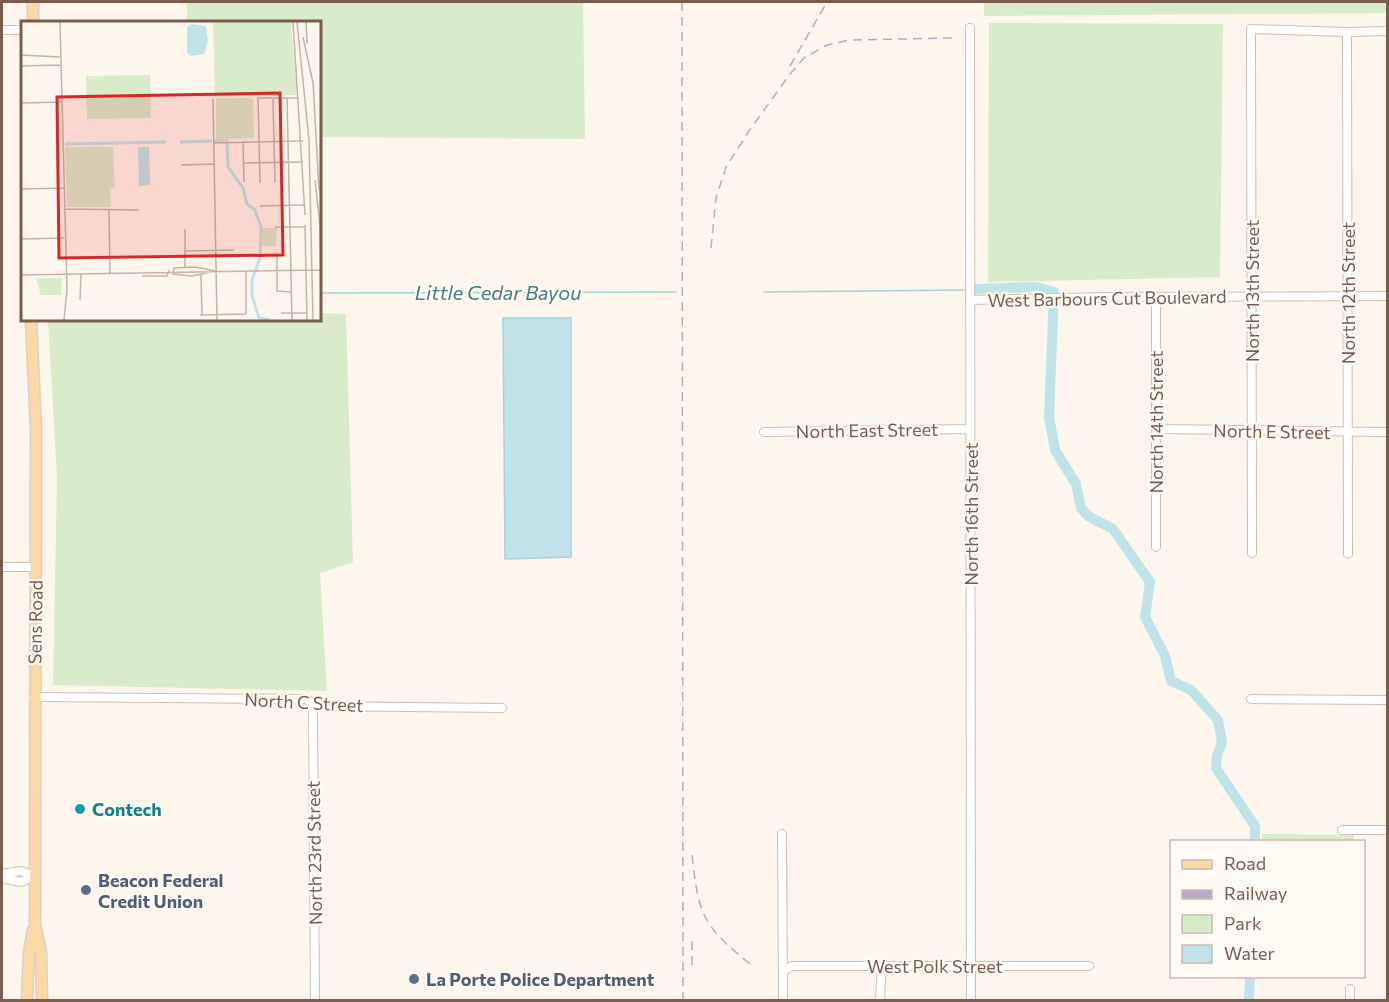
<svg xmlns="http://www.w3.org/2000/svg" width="1389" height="1002" font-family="Commissioner,sans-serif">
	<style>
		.green { fill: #d8ecc9 }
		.water { fill: #bfe3e8; stroke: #a5d3da; stroke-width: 1.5 }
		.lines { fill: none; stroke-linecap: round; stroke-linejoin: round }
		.stream { stroke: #a5d3da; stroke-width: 1.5 }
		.river { stroke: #bfe3e8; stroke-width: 10 }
		.minor-casing { stroke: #d1beb0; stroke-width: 10 }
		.major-casing { stroke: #dad1cd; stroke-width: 13 }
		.minor { stroke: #fff; stroke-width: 8 }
		.major { stroke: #fbd9a5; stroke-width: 10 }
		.rail { stroke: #b9a8c9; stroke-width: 1.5; stroke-dasharray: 9 6; stroke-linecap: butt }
		.culture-dot { fill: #0f9aa8; stroke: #fffaf3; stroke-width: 2 }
		.service-dot { fill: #5c6f8a; stroke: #fffaf3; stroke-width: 2 }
		.labels { text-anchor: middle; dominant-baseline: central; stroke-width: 4.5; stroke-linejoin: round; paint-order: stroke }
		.street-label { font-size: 18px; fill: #7a5c4d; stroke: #fffaf3 }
		.culture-label { font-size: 18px; font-weight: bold; fill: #0d838f; stroke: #fffaf3; text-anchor: start }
		.service-label { font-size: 18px; font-weight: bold; fill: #4e5e75; stroke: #fffaf3; text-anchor: start }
		.water-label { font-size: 20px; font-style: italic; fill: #437c86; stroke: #fffaf3 }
		.inset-river { fill: none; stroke: #bfe3e8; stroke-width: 3 }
		.inset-road { fill: none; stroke: #c5b3a7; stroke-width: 1.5 }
		.view { fill: #d62828; fill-opacity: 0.15; stroke: #d62828; stroke-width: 3 }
		.inset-edge { fill: none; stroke: #7a5c4d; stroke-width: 3 }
	</style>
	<rect width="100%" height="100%" fill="#fdf6ec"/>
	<path class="green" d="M187,2H583L585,139L320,137V22H187Z
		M984,2H1387L1388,13L984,16Z
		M989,23L1223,24L1220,277L988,282Z
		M320,313L346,314L353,562L320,573L327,691L53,685L57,478L48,320H320Z
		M1262,834L1354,835L1353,841L1262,842Z"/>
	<path class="water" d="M503,318H571V557L505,559Z"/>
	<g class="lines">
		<path class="stream" d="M764,292L964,290
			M320,293L676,292"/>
		<path class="river" d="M977,289L1036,287L1054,292L1049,417L1055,450L1076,484L1081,508L1088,516L1113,529L1150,582L1145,617L1165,656L1171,681L1191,690L1218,720L1222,742L1217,756L1216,768L1255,826V842
			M1249,1000L1250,976"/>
		<g class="minor-casing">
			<path id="minor" d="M970,28L971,1000
				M2,30H22
				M1347,32L1348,554
				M970,300L1109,297L1388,296
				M1156,429L1388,432
				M764,432L970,429
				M1156,547V297
				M1252,553L1251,29L1347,32L1388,31
				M2,567H36
				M34,697L307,699L313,706L502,708
				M1251,699L1388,700
				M313,706L315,1000
				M1342,830H1388
				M782,834L783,1000
				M2,874L21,871L34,876
				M2,878L21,882L34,876
				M783,971L792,966H1089
				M880,1000L882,966
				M1350,1000V989"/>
		</g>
		<g class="major-casing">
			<path id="major" d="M33,22V2
				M31,320L36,428L35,924L41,952L42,1000
				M27,1000L29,952L33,930"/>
		</g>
		<use href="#minor" class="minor"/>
		<use href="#major" class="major"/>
		<path class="rail" d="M682,2L683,1000
			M790,66L827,2
			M711,248L716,198L726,167L749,131L790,74L804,58L827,45L849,40L953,38
			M692,855C699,916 702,925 750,964
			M692,965V938"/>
	</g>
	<circle class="culture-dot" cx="80" cy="809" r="6"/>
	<g class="service-dot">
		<circle cx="86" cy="890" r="6"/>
		<circle cx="414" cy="979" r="6"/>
	</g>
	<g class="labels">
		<g class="street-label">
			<text transform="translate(1252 291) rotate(-90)">North 13th Street</text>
			<text transform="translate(1348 293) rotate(-90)">North 12th Street</text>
			<text transform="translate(1107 298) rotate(-1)">West Barbours Cut Boulevard</text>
			<text transform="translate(1156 422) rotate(-90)">North 14th Street</text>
			<text transform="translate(867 430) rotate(-1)">North East Street</text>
			<text transform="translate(1272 431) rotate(1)">North E Street</text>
			<text transform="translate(971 514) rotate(-90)">North 16th Street</text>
			<text transform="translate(35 622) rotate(-89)">Sens Road</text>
			<text transform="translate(304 702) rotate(3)">North C Street</text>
			<text transform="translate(314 853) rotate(-91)">North 23rd Street</text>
			<text x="935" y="966">West Polk Street</text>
		</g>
		<g class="culture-label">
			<text x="92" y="809">Contech</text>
		</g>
		<g class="service-label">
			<text x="98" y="880">Beacon Federal<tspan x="98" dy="21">Credit Union</tspan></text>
			<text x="426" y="979">La Porte Police Department</text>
		</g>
		<g class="water-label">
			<text x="498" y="292">Little Cedar Bayou</text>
		</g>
	</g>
	<g transform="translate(21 21)">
		<rect width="300" height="300" fill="#fdf6ec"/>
		<path d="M192,1H270L276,74L194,76ZM129,54L130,97L66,98L65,55ZM195,77H232L233,117L195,119ZM44,126H92L94,166L89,168L90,186H46ZM241,207H256L255,225H241ZM15,257H41L40,274H20Z" fill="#d8ecc9"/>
		<path d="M170,3L185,5L187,20L183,33L170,35L166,31V7ZM117,126H128L129,164L118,165Z" fill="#bfe3e8"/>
		<path class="inset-river" d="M193,120H206L207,146L222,167L226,183L234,189L240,206L239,237L231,259V274L238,297L249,299M159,121L191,120M44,123L145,121"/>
		<path class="inset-road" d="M39,1L46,268L43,299M272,1L284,194M276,1L288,119L292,299M285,1L286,23M282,16L292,62M0,34L39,36M0,45L40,44M292,60L298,169M266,77L271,299M192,78L196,299M252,78L254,162M0,82L41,81M222,121L223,161M192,122L282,120M223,142L282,141M160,144L193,143M294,159L299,205M239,162L237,77H278M0,168L43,167M239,185L283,184M44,188L118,189M88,189L89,252M299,201L300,263M284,204L286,299M254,206H283M164,208V246M0,218L43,217M164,230L213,229M256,232V270L270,271M174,246L195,250L171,255L152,253L153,247ZM225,250V293M0,254L300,249M180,254L181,294M121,255H146L148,249M59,279L60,253M260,292H286M179,294L225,293"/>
		<path class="view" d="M259,72L262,234L38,237L36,76Z"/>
		<rect width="300" height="300" class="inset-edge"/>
	</g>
	<rect width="1389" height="1002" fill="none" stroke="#7a5c4d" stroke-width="6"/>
	<rect x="1170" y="840" width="195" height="138" fill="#fffaf3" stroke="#cabbb1" stroke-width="1.5"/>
	<rect x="1182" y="860" width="30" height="9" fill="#fbd9a5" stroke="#cabbb1" stroke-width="1.5"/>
	<text x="1224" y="870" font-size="18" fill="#7a5c4d">Road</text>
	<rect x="1182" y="890" width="30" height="9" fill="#b9a8c9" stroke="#cabbb1" stroke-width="1.5"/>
	<text x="1224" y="900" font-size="18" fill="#7a5c4d">Railway</text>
	<rect x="1182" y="915" width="30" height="18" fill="#d8ecc9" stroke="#cabbb1" stroke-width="1.5"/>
	<text x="1224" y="930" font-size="18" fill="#7a5c4d">Park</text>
	<rect x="1182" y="945" width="30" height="18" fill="#bfe3e8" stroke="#cabbb1" stroke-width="1.5"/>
	<text x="1224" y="960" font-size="18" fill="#7a5c4d">Water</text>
</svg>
